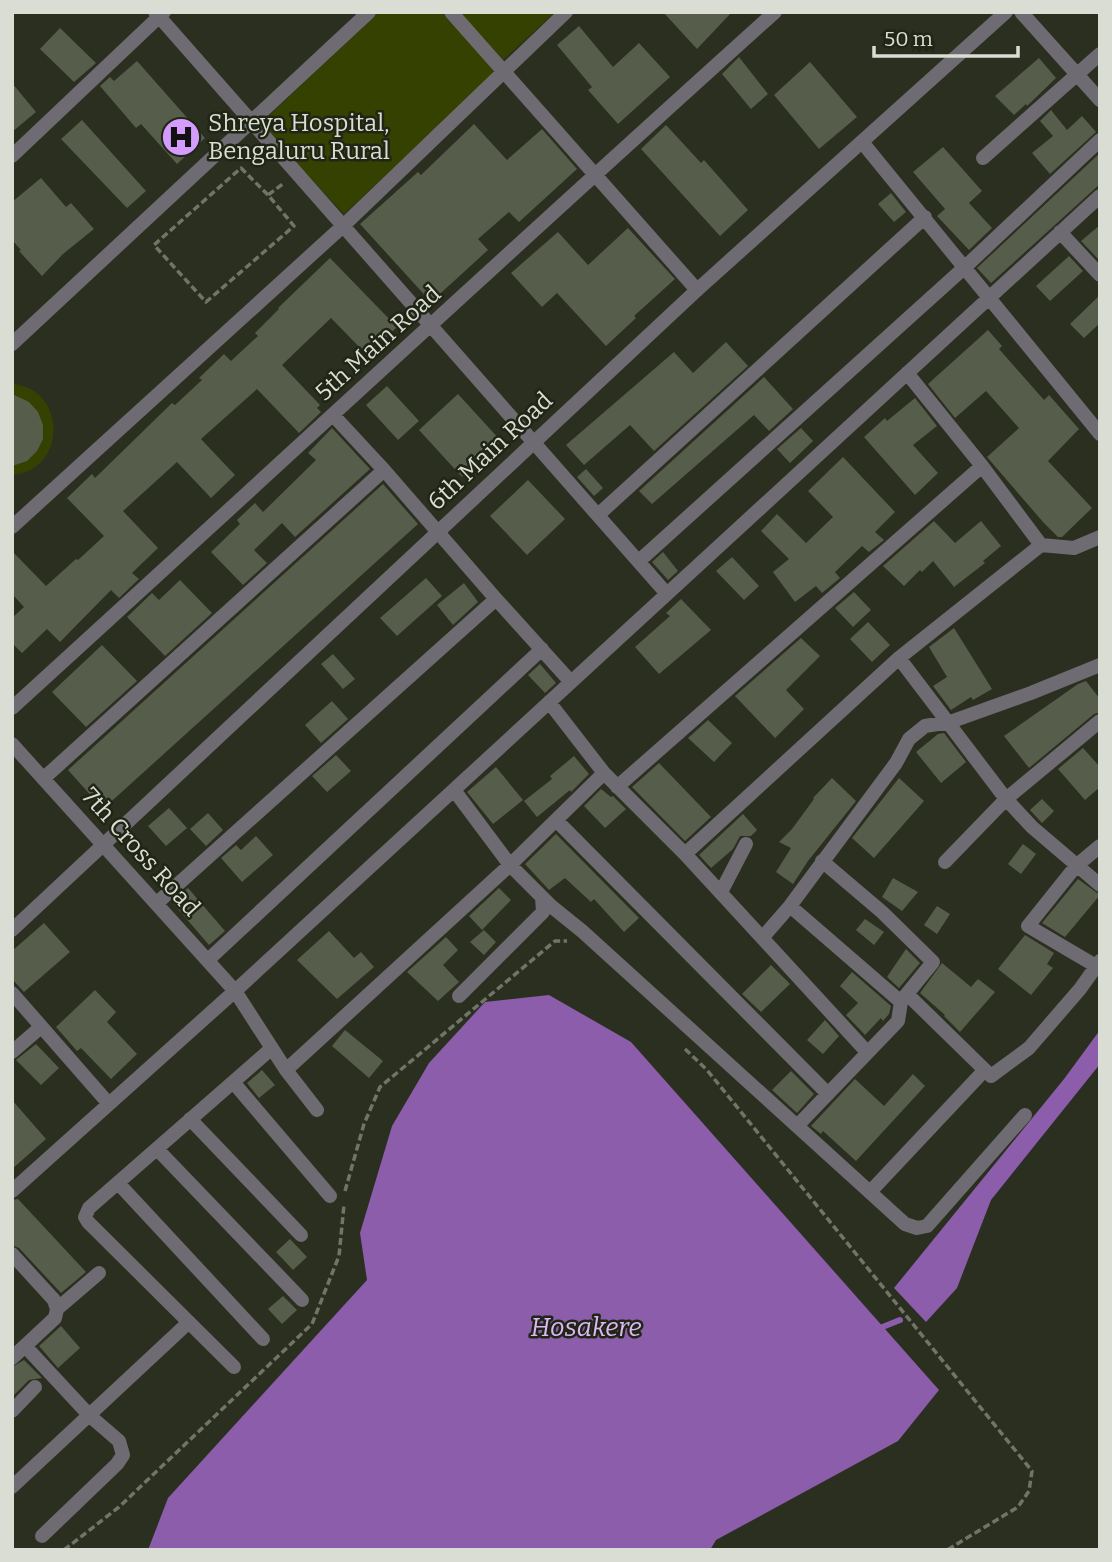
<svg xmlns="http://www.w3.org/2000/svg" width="1112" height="1562" font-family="Bitter,serif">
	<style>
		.green { fill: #344100 }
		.water { fill: #8b5dab }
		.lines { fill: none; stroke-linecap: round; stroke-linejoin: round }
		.stream { stroke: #8b5dab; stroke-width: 6 }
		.building { fill: #575d4b }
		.path { stroke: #707567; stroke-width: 3.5; stroke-dasharray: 7 3.5; stroke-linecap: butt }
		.minor { stroke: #6f6b72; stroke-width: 14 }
		.tertiary { stroke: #6f6b72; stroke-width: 14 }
		.labels { text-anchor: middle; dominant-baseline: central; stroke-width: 5; stroke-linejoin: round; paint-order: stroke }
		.poi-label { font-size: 24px; fill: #d9ddd3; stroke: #202515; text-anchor: start }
		.street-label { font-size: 24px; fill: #d9ddd3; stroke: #202515 }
		.water-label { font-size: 26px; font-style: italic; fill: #dbb7f6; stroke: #202515 }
	</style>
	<rect width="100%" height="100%" fill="#2a2f1f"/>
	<path class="green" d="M379,12H441L497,71L344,214L260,124Z
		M459,12H555L503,60Z
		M12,384C67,388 68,470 12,475Z"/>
	<path class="water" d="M549,995L631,1042L939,1390L898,1441L716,1540L710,1550H148L168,1498L367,1280L360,1233L392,1126L429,1063L485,1002Z
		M1100,1030V1064L991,1200L957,1288L926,1322L894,1288L1064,1079Z"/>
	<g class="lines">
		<path class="stream" d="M875,1330L900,1320"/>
	</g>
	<path class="building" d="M663,12H732L697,49Z
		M579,26L613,67L639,43L670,77L618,124L588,90L592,87L557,45Z
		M60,28L96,63L74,82L40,49Z
		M739,57L768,94L751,109L722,74Z
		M1039,58L1056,78L1027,106L1026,104L1014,115L995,96Z
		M137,61L205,138L177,164L141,124L136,128L100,86L110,77L114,81Z
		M810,62L857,117L819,149L774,95Z
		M12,83L36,112L12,132Z
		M1051,110L1067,130L1082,116L1096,132L1050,174L1032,153L1053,136L1040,121Z
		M82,120L146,191L127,208L61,139Z
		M474,124L507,160L542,129L577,169L519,222L509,212L478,239L488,250L431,302L360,224L418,172L421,175Z
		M666,125L701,163L704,160L748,210L720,236L641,149Z
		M943,147L982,191L969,203L992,228L969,250L937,216L945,209L913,172Z
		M1100,153V184L991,283L977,268Z
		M41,178L66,207L71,203L94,229L63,254L42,276L19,251L21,250L12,240V202Z
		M891,193L906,212L894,222L878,204Z
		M1100,225V261L1081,241Z
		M628,228L675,279L634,316L636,318L606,346L557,293L542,307L511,273L558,232L588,265Z
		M1069,256L1083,271L1050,301L1036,286Z
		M330,258L397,327L367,355L331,318L282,365L320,405L317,408L321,412L299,433L257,389L201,439L235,475L211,498L177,462L123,511L158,548L132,573L139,579L119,598L111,590L60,642L47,629L22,653L12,643V618L24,607L12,594V551L46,586L76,559L78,560L104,536L67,498L92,474L95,478L172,403L175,405L202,380L199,378L224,354L231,361L258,336L255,333L279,309L278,308Z
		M1100,295V323L1084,338L1070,324Z
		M988,330L1002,346L999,349L1044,400L1049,395L1079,429L1048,461L1092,508L1062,537H1058L1043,522L987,457L1019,428L986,391L955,418L928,384Z
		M726,342L748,366L654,451L630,425L584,465L566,445L674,352L693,373Z
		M764,377L793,409L769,431L754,415L652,504L639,491Z
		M387,386L419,421L398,440L366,405Z
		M12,394L29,402L38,412L43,425V439L37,451L27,461L12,466Z
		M458,394L501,441L462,477L419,430Z
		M915,398L937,426L913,445L938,473L915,495L864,437L885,418L887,421Z
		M332,428L370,469L295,537L282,523L254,550L267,563L243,585L211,552L240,524L237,520L255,503L263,512L316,460L308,453Z
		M801,428L813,441L790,463L777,449Z
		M843,457L895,512L875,532L884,540L869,552L862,546L835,572L840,578L822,593L816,586L795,602L773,572L789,559L761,531L777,514L806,543L833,517L808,491Z
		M586,469L603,488L594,496L577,477Z
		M528,480L565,519L527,555L490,516Z
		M383,484L418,524L103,809L68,770Z
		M934,521L955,543L981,521L1001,546L983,561L985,563L954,587L933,561L922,572L920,570L904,586L883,566Z
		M663,552L678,571L668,580L652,562Z
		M732,557L759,586L744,600L716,571Z
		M426,578L442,596L397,636L380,618Z
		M180,580L212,613L165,656L127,617L152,593L159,600Z
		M464,583L478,602L453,625L437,605Z
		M854,592L871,610L853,627L835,608Z
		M681,599L711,630L659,674L635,647L670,616L666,613Z
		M868,622L890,645L872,662L850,639Z
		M954,628L992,689L973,700L971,697L951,710L933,686L947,677L929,647Z
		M801,638L820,656L786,690L804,709L775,738L735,696Z
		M102,645L137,681L86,727L52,692Z
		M333,654L355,679L343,689L321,664Z
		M540,664L556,683L545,693L528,675Z
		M1086,681L1100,699V712L1094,714L1029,768L1004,736L1078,684Z
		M332,701L348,719L321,743L305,725Z
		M708,720L732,743L714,762L688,738Z
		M944,733L966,762L941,783L916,752L938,734Z
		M1083,748L1100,767V787L1085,800L1058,769Z
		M336,755L351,771L327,792L312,776Z
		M574,756L589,774L571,792L570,790L537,817L524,801L552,779L550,776Z
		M659,763L711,817L685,841L632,787Z
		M496,767L523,800L493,824L467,792Z
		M832,778L856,801L808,861L793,884L776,872L791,848L779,842L792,829L814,799L813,798Z
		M899,778L924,801L874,858L852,838Z
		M601,789L611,797L613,796L626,809L605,828L584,806Z
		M1042,799L1054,811L1042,823L1030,810Z
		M169,808L187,828L166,846L148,826Z
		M208,813L223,830L206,846L190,829Z
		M743,814L757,830L751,836H740L733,849L711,868L699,855Z
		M556,834L639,918L624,932L594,899L591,902L565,878L549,890L525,864Z
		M256,836L273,855L242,882L221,858L236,845L241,850Z
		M1023,844L1036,854L1021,874L1008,864Z
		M893,878L918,892L902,911L882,897Z
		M1078,879L1100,895L1065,937L1042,923Z
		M188,888L225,931L209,945L172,902Z
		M499,888L511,900L482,930L469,916Z
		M937,906L950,914L937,934L924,925Z
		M865,919L884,932L874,945L856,930Z
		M44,923L70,952L24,992L12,979V951Z
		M484,930L496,942L484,955L470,942Z
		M329,931L354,958L361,952L374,967L337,999L297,960Z
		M1025,935L1054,953L1047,964L1053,968L1031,995L998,969Z
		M446,937L458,950L443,965L459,982L438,1001L407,972Z
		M906,949L920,963L899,988L887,977Z
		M942,963L971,987L978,979L995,992L960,1032L944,1016L945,1015L920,993Z
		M771,965L790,984L761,1012L742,994Z
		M852,972L891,1006L889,1014L883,1021L881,1018L865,1035L846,1015L858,1003L840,986Z
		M95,990L116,1012L107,1022L137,1054L111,1079L81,1048L77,1051L56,1027Z
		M825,1020L839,1036L823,1054L807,1040Z
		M345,1030L383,1061L369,1078L332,1046Z
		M36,1044L59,1068L41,1085L16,1060Z
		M262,1070L275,1085L259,1098L247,1083Z
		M791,1071L814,1094L797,1113L772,1090Z
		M913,1074L925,1086L856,1161L823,1131L821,1134L811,1126L855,1079L884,1106Z
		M12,1100L46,1139L12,1169Z
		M18,1199L86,1272L61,1293L19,1248L12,1245V1200Z
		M290,1239L307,1257L293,1270L276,1252Z
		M283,1296L297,1310L282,1324L268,1309Z
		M61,1326L80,1348L58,1368L39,1346Z
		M24,1360L42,1378L29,1380L12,1397V1367Z"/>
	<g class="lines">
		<path class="path" d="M268,195L241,168L154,245L206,302L294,226L268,195L284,183
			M685,1049L707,1070L1032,1471L1029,1491L1018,1507L947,1550
			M345,1191L364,1124L380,1087L555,941H567
			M64,1550L119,1507L312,1324L339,1256L344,1205"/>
		<path class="minor" d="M155,12L667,594
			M451,12L697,290
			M1021,12L1100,100
			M862,142L1100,434
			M12,156L164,12
			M983,158L1100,54
			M1060,232L1100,275
			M12,344L369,12
			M333,415L384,470L496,599L571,682
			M598,515L925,217
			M12,527L343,226L566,12
			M1041,545L1074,548L1100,537
			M639,561L965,267L1100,140
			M899,658L1006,799L1032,827L1100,885
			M549,702L604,773L685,854L867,1052
			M12,708C267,476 519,242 775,12
			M12,744L235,991L286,1070L317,1110
			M44,778L384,470
			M617,787L982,466
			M454,790L510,865L551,906L582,931L905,1224L917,1228L927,1226L1025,1115
			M556,820L828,1094
			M685,854L899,658L1041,545L982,466L907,373
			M822,861L882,912L933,962L902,1000
			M945,862L1006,799L1100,721
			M721,892L746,844
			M157,903L496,599
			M790,906L901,1002L898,1021L798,1125
			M763,937L790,906L896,763L909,739L925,726L950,722L1031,693L1100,665
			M208,960L542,649
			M1096,966L1028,926L1076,866L1100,846
			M12,993L109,1104
			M907,994L991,1076L1029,1048L1080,989L1100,961
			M459,996L543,912L542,897
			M12,1052L41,1027
			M286,1070L510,865L604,773
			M233,1082L330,1196
			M190,1119L301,1235
			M157,1149L302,1300
			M118,1183L263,1339
			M12,1191L235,991L1100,196
			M870,1192L981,1074
			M12,1254L54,1300L57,1309L55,1318L12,1358
			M57,1309L99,1273
			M25,1346L90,1416L119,1441L123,1455L117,1464L42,1536
			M234,1367L88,1222L85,1217L89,1208L272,1048
			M12,1411L35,1387
			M12,1487L189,1322"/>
		<path class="tertiary" d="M12,930L697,290L1006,12"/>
	</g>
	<defs>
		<g id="hospital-disc" transform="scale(2.0125)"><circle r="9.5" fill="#d49cfc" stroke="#202515"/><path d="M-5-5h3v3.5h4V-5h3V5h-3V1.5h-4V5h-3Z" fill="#111"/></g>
	</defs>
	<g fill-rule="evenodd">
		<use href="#hospital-disc" x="181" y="137"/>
	</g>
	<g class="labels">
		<g class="poi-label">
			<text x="208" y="123">Shreya Hospital,<tspan x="208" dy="28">Bengaluru Rural</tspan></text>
		</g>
		<g class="street-label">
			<text transform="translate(378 343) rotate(-42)">5th Main Road</text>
			<text transform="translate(490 451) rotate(-43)">6th Main Road</text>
			<text transform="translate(141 852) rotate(48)">7th Cross Road</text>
		</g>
		<g class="water-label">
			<text x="586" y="1327">Hosakere</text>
		</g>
	</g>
	<rect width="1112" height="1562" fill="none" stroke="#d9ddd3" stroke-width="28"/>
	<path d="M874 46v10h144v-10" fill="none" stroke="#d9ddd3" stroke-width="3.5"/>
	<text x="884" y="46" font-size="21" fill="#d9ddd3" stroke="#202515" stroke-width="5" paint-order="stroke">50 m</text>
</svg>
